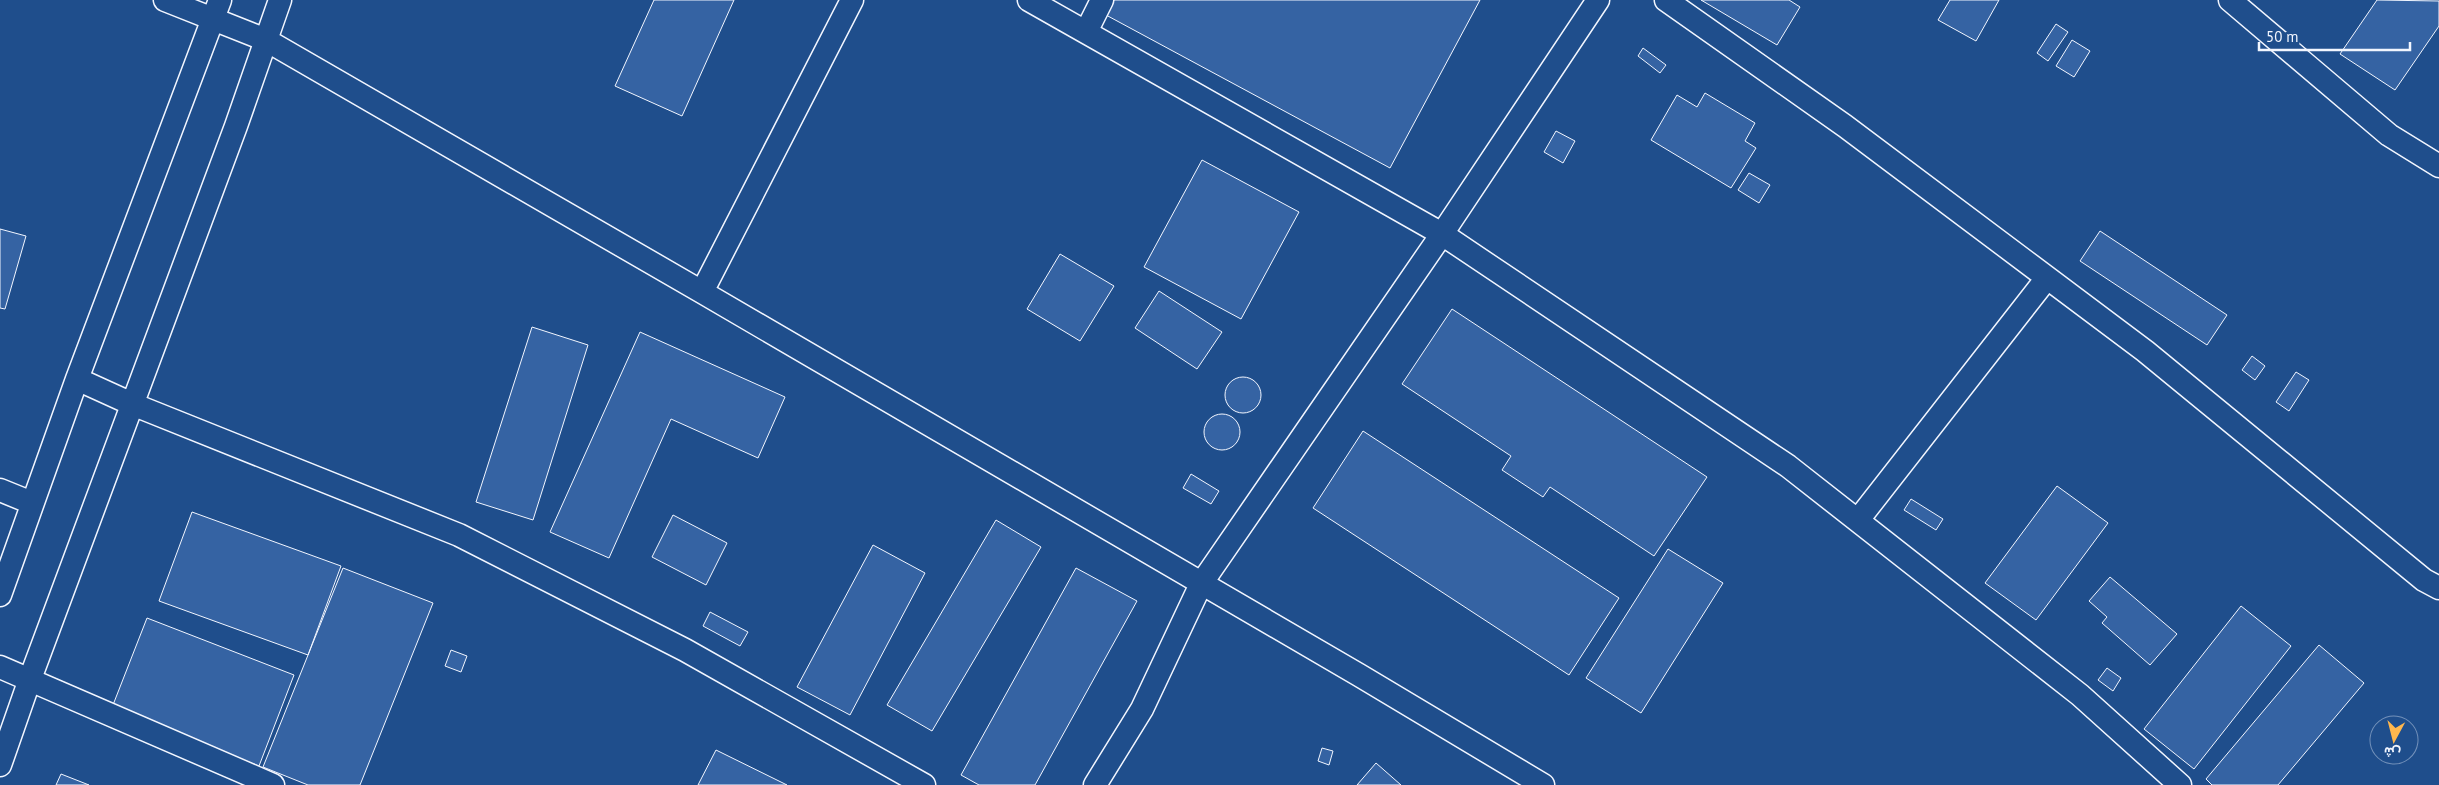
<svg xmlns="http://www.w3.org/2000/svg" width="2439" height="785" font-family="'PT Sans',Vazirmatn,sans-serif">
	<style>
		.building { fill: #3563a3; stroke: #f2f6ff }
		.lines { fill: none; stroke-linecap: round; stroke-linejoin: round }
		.minor-casing { stroke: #f2f6ff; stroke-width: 25 }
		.minor { stroke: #1f4e8c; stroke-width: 22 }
	</style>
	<rect width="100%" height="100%" fill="#1f4e8c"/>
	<path class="building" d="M654,0H734L682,116L615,86Z
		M1114,0H1480L1390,168L1106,15Z
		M1701,0H1789L1800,7L1777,45Z
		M1950,0H1999L1976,41L1938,20Z
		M2377,0L2439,1V26L2395,90L2340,54Z
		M2056,24L2068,32L2048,61L2037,53Z
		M2072,40L2090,51L2074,77L2056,66Z
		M1643,48L1666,65L1660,73L1638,56Z
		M1705,93L1755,123L1745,141L1756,148L1731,188L1651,140L1677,95L1697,107Z
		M1556,131L1575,141L1563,163L1544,152Z
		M1202,160L1299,212L1241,319L1144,267Z
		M1749,173L1770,185L1759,203L1738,190Z
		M0,229L26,236L5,309L0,308Z
		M2100,231L2227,315L2207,345L2080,261Z
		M1060,254L1114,286L1080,341L1027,309Z
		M1159,291L1222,332L1197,369L1135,328Z
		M1452,309L1707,477L1654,556L1550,487L1543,497L1502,470L1511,456L1402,384Z
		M532,327L588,345L533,520L476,502Z
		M640,332L785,397L758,458L671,419L609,558L550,532Z
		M2252,356L2265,366L2255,380L2242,370Z
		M2296,372L2309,380L2289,411L2276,402Z
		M1225 395a18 18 0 1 1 36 0a18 18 0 1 1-36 0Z
		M1204 432a18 18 0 1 1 36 0a18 18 0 1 1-36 0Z
		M1363,431L1619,598L1569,675L1313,508Z
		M1191,474L1219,491L1211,504L1183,488Z
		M2057,486L2108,523L2036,620L1985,583Z
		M1911,499L1943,519L1936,530L1904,510Z
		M192,512L341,566L308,655L159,601Z
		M673,515L727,543L706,585L652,557Z
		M996,520L1041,547L932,731L887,705Z
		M873,545L925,573L850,715L797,687Z
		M1668,549L1723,583L1641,713L1586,678Z
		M343,568L433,603L360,785H308L263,767Z
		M1076,568L1137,601L1035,785H979L961,775Z
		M2110,577L2177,634L2150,665L2102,623L2107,617L2089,601Z
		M2241,606L2291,646L2194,769L2144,729Z
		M710,612L748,632L740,646L703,626Z
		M147,618L294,675L259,766L111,710Z
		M2319,645L2364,683L2278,785H2212L2206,779Z
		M451,650L467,656L461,672L445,666Z
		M2107,668L2121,678L2113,691L2098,680Z
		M1322,748L1333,751L1329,765L1318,761Z
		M716,750L787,785H698Z
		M1376,763L1401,785H1357Z
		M61,774L89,785H56Z"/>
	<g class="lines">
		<g class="minor-casing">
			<path id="minor" d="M165,0L266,40L702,292L1359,675L1543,785
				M1029,0L1442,234L1788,466L2080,695L2180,785
				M1666,0L1845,126L2145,351L2424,580L2439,588
				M2230,0L2389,135L2439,166
				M1086,32L1102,0
				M702,292L852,0
				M77,379L132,404L459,535L685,650L924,785
				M0,490L32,503
				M1858,520L2047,278
				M0,595L77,379L220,0
				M0,667L273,785
				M0,765L30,679L236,126L280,0
				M1095,785L1142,709L1201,584L1442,234L1598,0"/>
		</g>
		<use href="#minor" class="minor"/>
	</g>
	<g transform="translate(2394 740) rotate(187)"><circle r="24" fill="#1f4e8c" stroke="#7391ba"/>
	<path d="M0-4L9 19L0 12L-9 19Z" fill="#ffb74d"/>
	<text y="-8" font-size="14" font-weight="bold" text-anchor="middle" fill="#f2f6ff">ش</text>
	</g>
	<path d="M2259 42v8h151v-8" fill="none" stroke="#f2f6ff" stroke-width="2.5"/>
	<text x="2266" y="42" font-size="15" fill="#f2f6ff" stroke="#1f4e8c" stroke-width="4" paint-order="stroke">50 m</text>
</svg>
